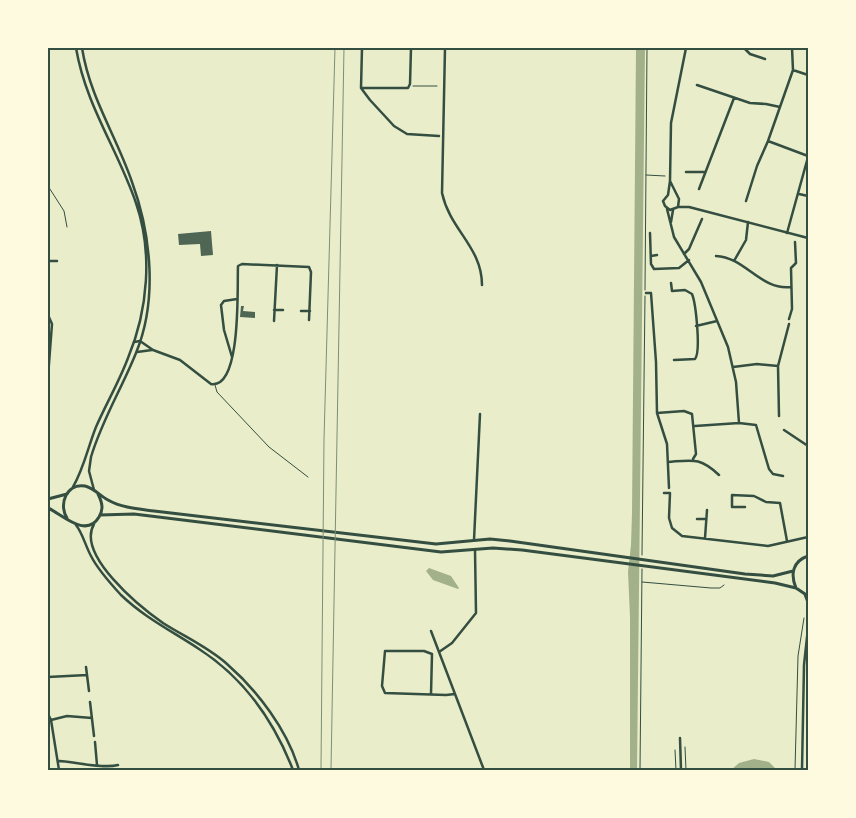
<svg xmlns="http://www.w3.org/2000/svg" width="856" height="818" font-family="'Roboto Condensed',sans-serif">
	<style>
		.water { fill: #a3b18a }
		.building { fill: #4f6655 }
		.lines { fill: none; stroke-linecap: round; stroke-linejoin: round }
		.path { stroke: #344e41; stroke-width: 1 }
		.service { stroke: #344e41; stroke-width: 1 }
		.minor { stroke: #344e41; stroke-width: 2.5 }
		.tertiary { stroke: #344e41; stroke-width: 2.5 }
		.secondary { stroke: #344e41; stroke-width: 3 }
		.rail { stroke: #7c8e77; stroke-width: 1 }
		.neatline { fill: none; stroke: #344e41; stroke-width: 2 }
	</style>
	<rect width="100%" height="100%" fill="#e9edc9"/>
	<path class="water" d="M636,48H645L637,770H630V617L628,572L631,545L632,513Z
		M429,568L451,576L459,588L458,589L433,580L426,571Z
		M754,759L769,762L777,770H731L739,763Z"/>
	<path class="building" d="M211,231L213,255L201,256L200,244L179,245L178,234Z
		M241,306H244L243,311L255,312V318L240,317Z"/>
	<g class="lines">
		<path class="path" d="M413,86H437
			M646,175L665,176
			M48,186L64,211L67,227
			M645,290L647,48
			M642,555L645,296
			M642,582L711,588H720L724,585
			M685,747L686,770
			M675,750L676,770
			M640,770L642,569
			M795,770L798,656L804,618"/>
		<path class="service" d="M215,385L217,392L269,447L308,477"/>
		<path class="minor" d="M362,48L361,88L370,100L394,126L407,134L439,136
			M445,48L442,193C450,230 482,247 482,285
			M744,48L750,54L765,59
			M793,70L808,75
			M697,85L750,103L766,104L780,107
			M361,88H408L410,84L411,48
			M768,141L808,156
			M686,172H705
			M699,189L734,98
			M799,194L808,196
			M746,201L757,166L768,141L793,70L792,48
			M667,209L674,237L701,282L728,347L736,382L739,423
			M671,222L673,210
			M650,233L651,264L654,269L679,268L689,260
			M787,233L808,157
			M684,254L689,249L702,219
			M651,256L657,255
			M716,256C745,257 761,291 791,287
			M48,261H57
			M734,261L746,240L748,222
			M671,283L672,291L685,290L692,294C696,304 701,352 695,359L674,360
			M646,293H651L656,362L657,413L667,444L669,488
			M274,310H283
			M301,311H310
			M48,315L52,324L48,377
			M789,319L792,309L791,268L796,263L795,242
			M274,321L277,265
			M696,326L717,321
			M134,342L140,341L153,350L180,360L211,384C242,389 237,286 238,266L242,264L309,267L311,272L309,320
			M137,352L152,350
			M232,357L224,330L221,305L224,301L237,299
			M733,367L757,364L778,366
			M657,413L684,411L692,414L696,454L693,459
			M779,416L778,366L789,324
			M695,426L739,423L756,425L769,469L773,474L783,476
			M784,430L808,446
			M668,462C693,460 700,457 719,475
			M664,493H670L669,518L672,528L682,536L768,546L808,537
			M745,507H732V495L754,496L766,502L780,503L787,541
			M697,519H706
			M705,538L707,510
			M474,540L480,414
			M805,595L808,603
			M431,631L484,770
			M439,652L452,643L476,613L475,550
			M87,675L89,691
			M48,677L87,675L86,667
			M431,694L432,654L424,651H385L382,686L385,693L446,695L455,694
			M90,702L94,736
			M48,714L51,720L59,770
			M51,720L67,716L92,718
			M680,738L681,770
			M95,742L97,765
			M59,761C77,762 103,769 118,765
			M802,770L804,665L808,628"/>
		<path class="tertiary" d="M82,48C90,98 116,135 132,182C151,234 158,300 136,353C122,388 102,420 91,457L89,471L94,490
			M686,48L671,123L670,181L668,195L663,201L665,206L670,210L678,207H689L808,238
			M670,181L679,199L678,207
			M73,487C84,468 88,447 96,427C106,404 119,382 128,358C148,310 153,252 136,203C117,148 86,106 76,48
			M94,524C76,555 140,607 163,623C185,637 208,647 227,664C258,691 288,731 299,770
			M76,525C83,534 85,545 91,556C98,570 110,583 121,595C145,618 172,631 199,649C244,678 274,721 293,770"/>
		<path class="secondary" d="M48,499L67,494
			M48,508C62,514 86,539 99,517C104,509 102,502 98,494
			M100,515L134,514L441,552L493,548L522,550L775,583L796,588
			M67,518C58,504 67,483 85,486C94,488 100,496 108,500C122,508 139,509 154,511L436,544L490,539L510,541L745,574L773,576L793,571
			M808,556C793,561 790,574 796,588L808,596"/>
		<path class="rail" d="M321,770L324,439L335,48
			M331,770L344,48"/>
	</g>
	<rect width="856" height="818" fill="none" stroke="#fefae0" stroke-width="98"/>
	<rect x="49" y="49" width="758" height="720" class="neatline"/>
</svg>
